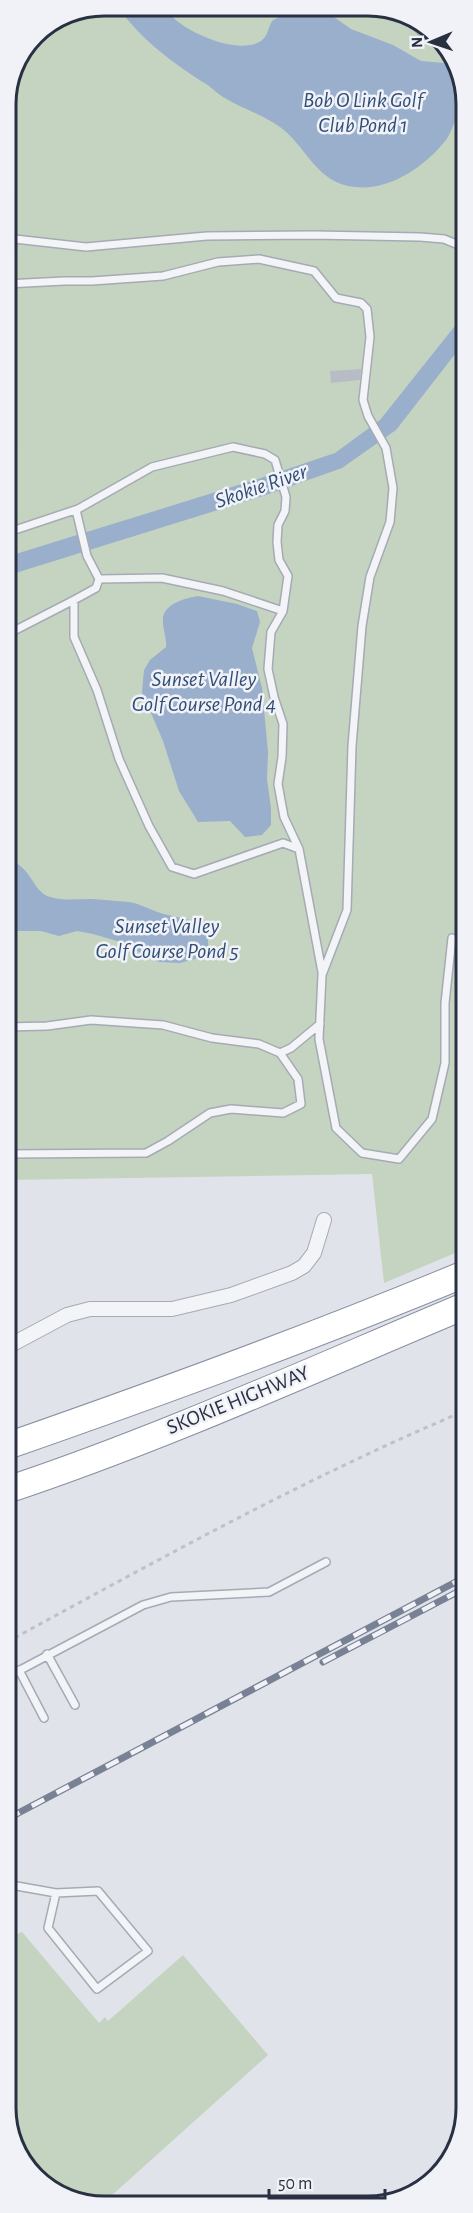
<svg xmlns="http://www.w3.org/2000/svg" width="473" height="2213" font-family="'Alegreya Sans',sans-serif">
	<style>
		.green { fill: #c5d4c1 }
		.water { fill: #99afcb }
		.building { fill: #b7bcc7 }
		.lines { fill: none; stroke-linecap: round; stroke-linejoin: round }
		.lane-casing { stroke: #a5aab4; stroke-width: 10 }
		.street-casing { stroke: #a5aab4; stroke-width: 16 }
		.highway-casing { stroke: #8790a1; stroke-width: 28 }
		.path { stroke: #bec1c9; stroke-width: 3; stroke-dasharray: 4.5 4.5; stroke-linecap: butt }
		.lane { stroke: #f3f4f8; stroke-width: 7 }
		.street { stroke: #f3f4f8; stroke-width: 14 }
		.highway { stroke: #fff; stroke-width: 26 }
		.rail-casing { stroke: #798294; stroke-width: 7 }
		.rail { stroke: #f0f2f7; stroke-width: 4.5; stroke-dasharray: 14; stroke-linecap: butt }
		.labels { text-anchor: middle; dominant-baseline: central; stroke-width: 5; stroke-linejoin: round; paint-order: stroke }
		.street-label { font-size: 21px; fill: #283042; stroke: #f0f2f7 }
		.water-label { font-size: 22px; font-style: italic; fill: #304d77; stroke: #f0f2f7 }
		.rim { fill: none; stroke: #283042; stroke-width: 3 }
	</style>
	<rect width="100%" height="100%" fill="#e0e3ea"/>
	<path class="green" d="M105,6L394,9L443,40L466,92L467,1248L384,1283L372,1174L7,1180L6,98L35,35Z
		M22,1932L99,2023L105,2017L108,2021L183,1955L268,2055L101,2205H85L31,2174L7,2121V1938Z"/>
	<path class="water" d="M117,6L165,7C175,29 238,57 261,41C268,36 268,28 272,21L287,12L309,9L327,12L351,29L393,45L421,61L444,63L455,67C457,71 459,75 460,79C464,94 455,128 446,140C424,168 385,194 348,186C314,178 305,145 280,127C263,115 241,108 223,97C218,94 214,90 209,86C174,64 141,40 117,6Z
		M466,312V340L396,430L342,468L266,495L6,576V557L258,479L335,453L380,420Z
		M198,596L237,604L257,611L260,622L252,648L262,688L268,752L267,779L271,808V825L262,835L245,837L230,821L198,822L179,791L163,741L142,692L144,670L150,660L166,647C167,638 162,627 163,618C165,603 186,598 198,596Z
		M6,859C33,866 31,891 50,897C64,901 78,899 92,899C104,900 117,901 129,902C141,904 153,911 164,914C186,920 211,918 208,949L198,958L180,963L159,962L117,941L93,934L77,931L59,936L41,931H6Z"/>
	<path class="building" d="M361,369L360,380L331,383L330,371Z"/>
	<g class="lines">
		<g class="lane-casing">
			<path id="lane" d="M408,18L422,32L448,52
				M6,238L86,247L207,236L314,235L420,237L444,239L466,248
				M6,284L64,281H92L163,276L218,262L259,259L314,271L336,298L361,303L367,309L370,337L363,400L368,416L386,448L393,488L390,522L370,577L362,626L352,746L347,910L322,975L319,1039L336,1128L362,1153L399,1159L432,1119L445,1063V1003L452,938
				M76,510L87,556L99,579L96,588L74,600V637L97,690L119,759L149,826L172,867L194,874L283,843L299,849
				M6,533L78,509L152,467L233,447L265,454L275,460L286,497L285,511L278,525L277,542L279,560L288,576L283,611L271,632L268,669L274,697L283,724L282,757L278,784L284,817L299,849L322,972
				M99,579L162,578L223,591L283,611
				M6,635L74,600
				M6,1027L47,1026L91,1020L163,1025L212,1038L259,1044L280,1053L298,1079L301,1104L283,1113L231,1109L210,1113L168,1141L146,1153L7,1154
				M280,1053L291,1048L320,1024
				M47,1654L75,1705
				M19,1670L44,1718
				M7,1677L143,1605L171,1597L269,1592L326,1562
				M7,1887L11,1885L56,1893L98,1891L148,1951L97,1989L48,1928L56,1893"/>
		</g>
		<g class="street-casing">
			<path id="street" d="M7,1347L67,1315L90,1309H172L231,1295L292,1273L304,1266L314,1253L324,1220"/>
		</g>
		<g class="highway-casing">
			<path id="highway" d="M7,1446C162,1392 315,1336 467,1273
				M7,1490C163,1438 314,1369 467,1305"/>
		</g>
		<path class="path" d="M7,1642C156,1561 309,1476 467,1410"/>
		<use href="#lane" class="lane"/>
		<use href="#street" class="street"/>
		<use href="#highway" class="highway"/>
		<g class="rail-casing">
			<path id="rail" d="M323,1662L467,1587
				M7,1819L467,1576"/>
		</g>
		<use href="#rail" class="rail"/>
	</g>
	<g class="labels">
		<g class="street-label">
			<text transform="translate(238 1400) rotate(-22)">SKOKIE HIGHWAY</text>
		</g>
		<g class="water-label">
			<text x="363" y="100">Bob O Link Golf<tspan x="363" dy="25">Club Pond 1</tspan></text>
			<text transform="translate(261 486) rotate(-19)">Skokie River</text>
			<text x="204" y="679">Sunset Valley<tspan x="204" dy="25">Golf Course Pond 4</tspan></text>
			<text x="167" y="926">Sunset Valley<tspan x="167" dy="25">Golf Course Pond 5</tspan></text>
		</g>
	</g>
	<path d="M0 0H473V2213H0ZM104 16H368A88 88 0 0 1 456 104V2108A88 88 0 0 1 368 2196H104A88 88 0 0 1 16 2108V104A88 88 0 0 1 104 16Z" fill="#f0f2f7" fill-rule="evenodd"/>
	<path class="rim" d="M104 16H368A88 88 0 0 1 456 104V2108A88 88 0 0 1 368 2196H104A88 88 0 0 1 16 2108V104A88 88 0 0 1 104 16Z"/>
	<g transform="translate(431 42) rotate(268)" stroke="#f0f2f7" stroke-width="4.5" paint-order="stroke">
	<path d="M0-4.5L10 22L0 15L-10 22Z" fill="#283042"/>
	<text y="-9" font-size="16" font-weight="bold" text-anchor="middle" fill="#283042">N</text>
	</g>
	<path d="M269 2189v9h116v-9" fill="none" stroke="#283042" stroke-width="3"/>
	<text x="278" y="2189" font-size="18" fill="#283042" stroke="#f0f2f7" stroke-width="4.5" paint-order="stroke">50 m</text>
</svg>
